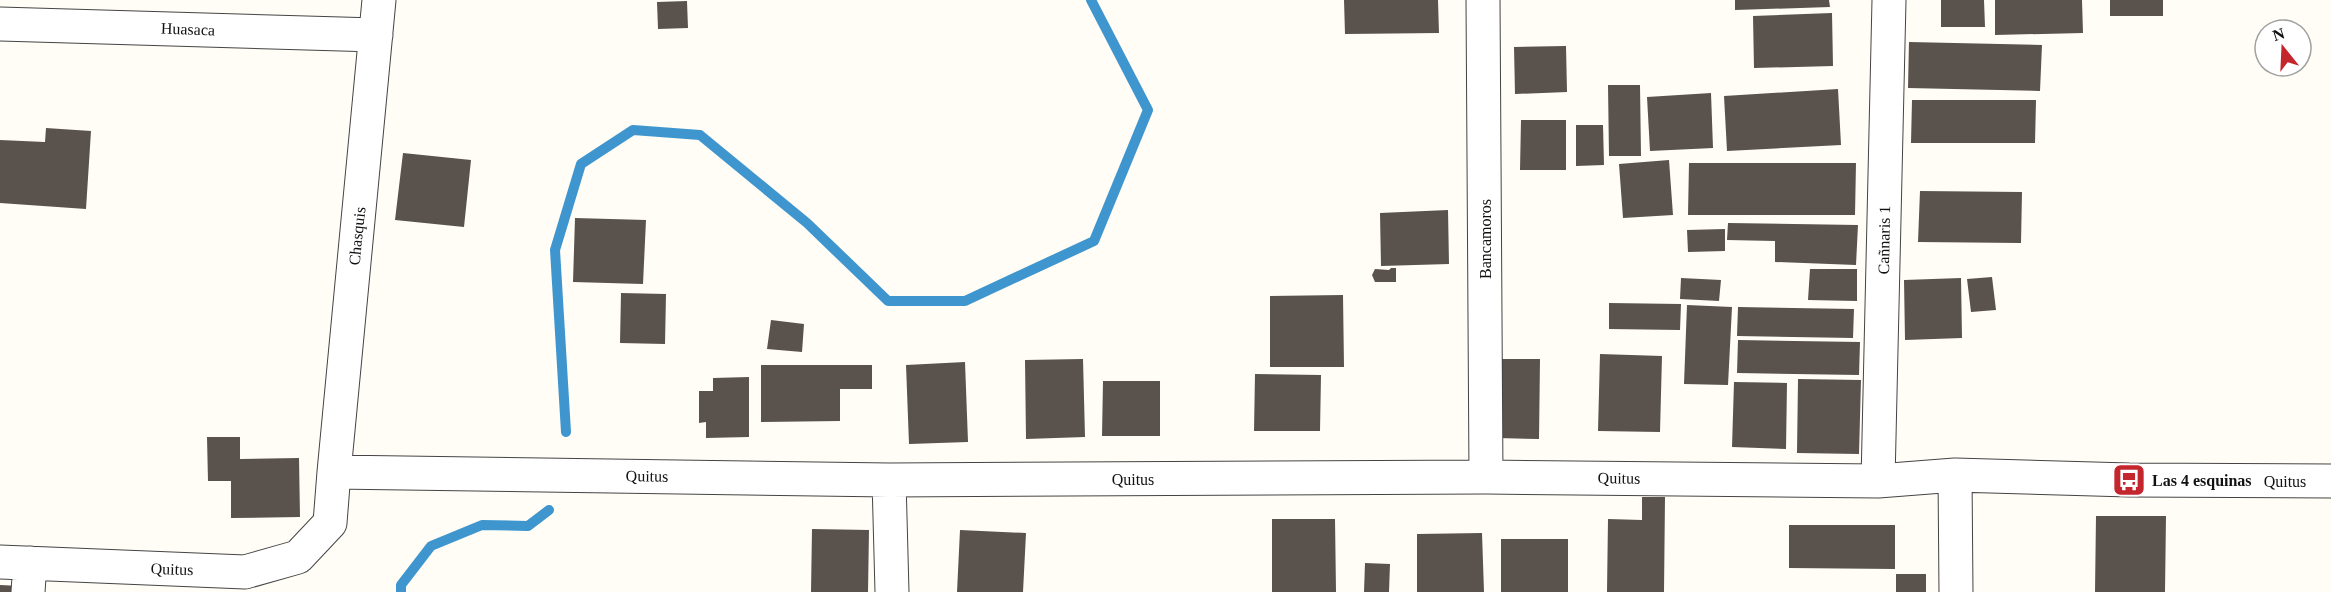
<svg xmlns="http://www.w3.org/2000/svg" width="2331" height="592" font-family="'Times New Roman',serif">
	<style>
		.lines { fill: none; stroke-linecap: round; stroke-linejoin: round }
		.stream { stroke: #3f96cf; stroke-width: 10 }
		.building { fill: #5a524d }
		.minor-casing { stroke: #444; stroke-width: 35 }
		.minor { stroke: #fff; stroke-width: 33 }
		.labels { text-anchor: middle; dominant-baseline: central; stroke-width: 6; stroke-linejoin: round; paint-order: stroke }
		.street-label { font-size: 16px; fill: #111; stroke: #fff }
		.poi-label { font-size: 16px; font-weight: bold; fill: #111; stroke: #fff; text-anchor: start }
	</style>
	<rect width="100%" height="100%" fill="#fffdf5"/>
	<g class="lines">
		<path class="stream" d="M566,432L555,250L581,164L633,130L700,135L807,223L888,301H965L1094,241L1148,110L1091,0
			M401,592V585L431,546L482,525L528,526L549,510"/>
	</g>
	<path class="building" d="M1344,0H1438L1439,33L1345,34Z
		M1735,0H1829L1830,7L1735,10Z
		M1941,0H1984L1985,27H1941Z
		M1995,0H2082L2083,33L1995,35Z
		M2110,0H2163V16H2110Z
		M687,1L688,28L658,29L657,2Z
		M1832,13L1833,66L1754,68L1753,16Z
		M1909,42L2042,45L2040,91L1908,88Z
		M1566,46L1567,92L1515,94L1514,47Z
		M1608,85H1640L1641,156H1609Z
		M1838,89L1841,145L1727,151L1724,96Z
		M1711,93L1713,148L1650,151L1647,97Z
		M1912,100H2036L2035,143H1911Z
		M1521,120H1566V170H1520Z
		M1576,125H1603L1604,165L1576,166Z
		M46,128L91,131L86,209L0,203V140L45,142Z
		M403,153L471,160L464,227L395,220Z
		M1669,160L1673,215L1623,218L1619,164Z
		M1689,163H1856L1855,215H1688Z
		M1920,191L2022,192L2021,243L1918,242Z
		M1448,210L1449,264L1381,266L1380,213Z
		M575,218L646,220L643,284L573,282Z
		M1728,223L1858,225L1856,265L1775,262V241L1727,240Z
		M1725,229V251L1688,252L1687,230Z
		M1391,268H1396V282H1375L1372,275L1375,269L1389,270Z
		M1810,269H1857V301L1808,300Z
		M1992,277L1996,310L1971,312L1967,279Z
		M1681,278L1721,280L1719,301L1680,299Z
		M1961,278L1962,338L1905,340L1904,280Z
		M621,293L666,294L665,344L620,343Z
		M1343,295L1344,367H1270V296Z
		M1609,303L1681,304L1680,330L1609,329Z
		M1687,305L1732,307L1728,385L1684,384Z
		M1738,307L1854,309L1853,338L1737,336Z
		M771,320L804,324L802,352L767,349Z
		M1738,340L1860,342L1859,375L1737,373Z
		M1600,354L1662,356L1660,432L1598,431Z
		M1083,359L1085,437L1026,439L1025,360Z
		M1499,359H1540L1539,439L1497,438Z
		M965,362L968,442L909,444L906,365Z
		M761,365H872V389H840V421L761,422Z
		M1255,374L1321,375L1320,431H1254Z
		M749,377V437L706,438V422L699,423V391H713V378Z
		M1798,379L1861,380L1859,454L1797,453Z
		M1103,381H1160V436H1102Z
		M1734,382L1787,383L1786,449L1732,447Z
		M207,437H240V459L299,458L300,517L231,518V481H208Z
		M1642,497H1665L1664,592H1607L1608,519L1642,520Z
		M2096,516H2166L2165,592H2095Z
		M1272,519H1335L1336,592H1272Z
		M1789,525H1895V569L1789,568Z
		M812,529L869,530L868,592H811Z
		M960,530L1026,533L1023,592H957Z
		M1482,533L1484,592H1417V534Z
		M1501,539H1568V592H1501Z
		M1365,563L1390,564L1389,592H1364Z
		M1896,574H1926V592H1896Z
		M0,585L20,586V592H0Z"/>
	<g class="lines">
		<g class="minor-casing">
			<path id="minor" d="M1483,0L1486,477
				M0,24L376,35
				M334,472L379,0
				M1955,475L1956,592
				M889,480L892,592
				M1878,481L1889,0
				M0,562L245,572L298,557L330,523L334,472L889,480L1486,477L1878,481L1955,475L2129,480L2331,481
				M28,592L30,563"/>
		</g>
		<use href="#minor" class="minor"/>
	</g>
	<defs>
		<g id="bus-square" transform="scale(1.725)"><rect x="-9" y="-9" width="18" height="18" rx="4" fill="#c4262e" stroke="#fff"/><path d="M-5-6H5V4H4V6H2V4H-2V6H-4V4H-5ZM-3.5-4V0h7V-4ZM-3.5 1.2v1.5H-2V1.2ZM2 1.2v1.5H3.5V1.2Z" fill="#fff"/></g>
	</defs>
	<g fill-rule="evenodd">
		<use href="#bus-square" x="2129" y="480"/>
	</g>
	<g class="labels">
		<g class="street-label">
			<text transform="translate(188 29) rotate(2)">Huasaca</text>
			<text transform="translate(357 236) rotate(-84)">Chasquis</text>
			<text transform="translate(1485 239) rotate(-90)">Bancamoros</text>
			<text transform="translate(1884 240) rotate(-89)">Cañnaris 1</text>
			<text transform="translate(647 476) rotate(1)">Quitus</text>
			<text transform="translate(1619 478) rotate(1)">Quitus</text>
			<text x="1133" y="479">Quitus</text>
			<text x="2285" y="481">Quitus</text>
			<text transform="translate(172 569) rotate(2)">Quitus</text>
		</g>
		<g class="poi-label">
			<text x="2152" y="480">Las 4 esquinas</text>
		</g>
	</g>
	<g transform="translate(2283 48) rotate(342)"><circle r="28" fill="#ffffff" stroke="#a0a0a0" stroke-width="1.5"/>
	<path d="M0-4.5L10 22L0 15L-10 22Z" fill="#c4262e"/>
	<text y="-9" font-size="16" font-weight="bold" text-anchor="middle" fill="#111111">N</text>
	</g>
</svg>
